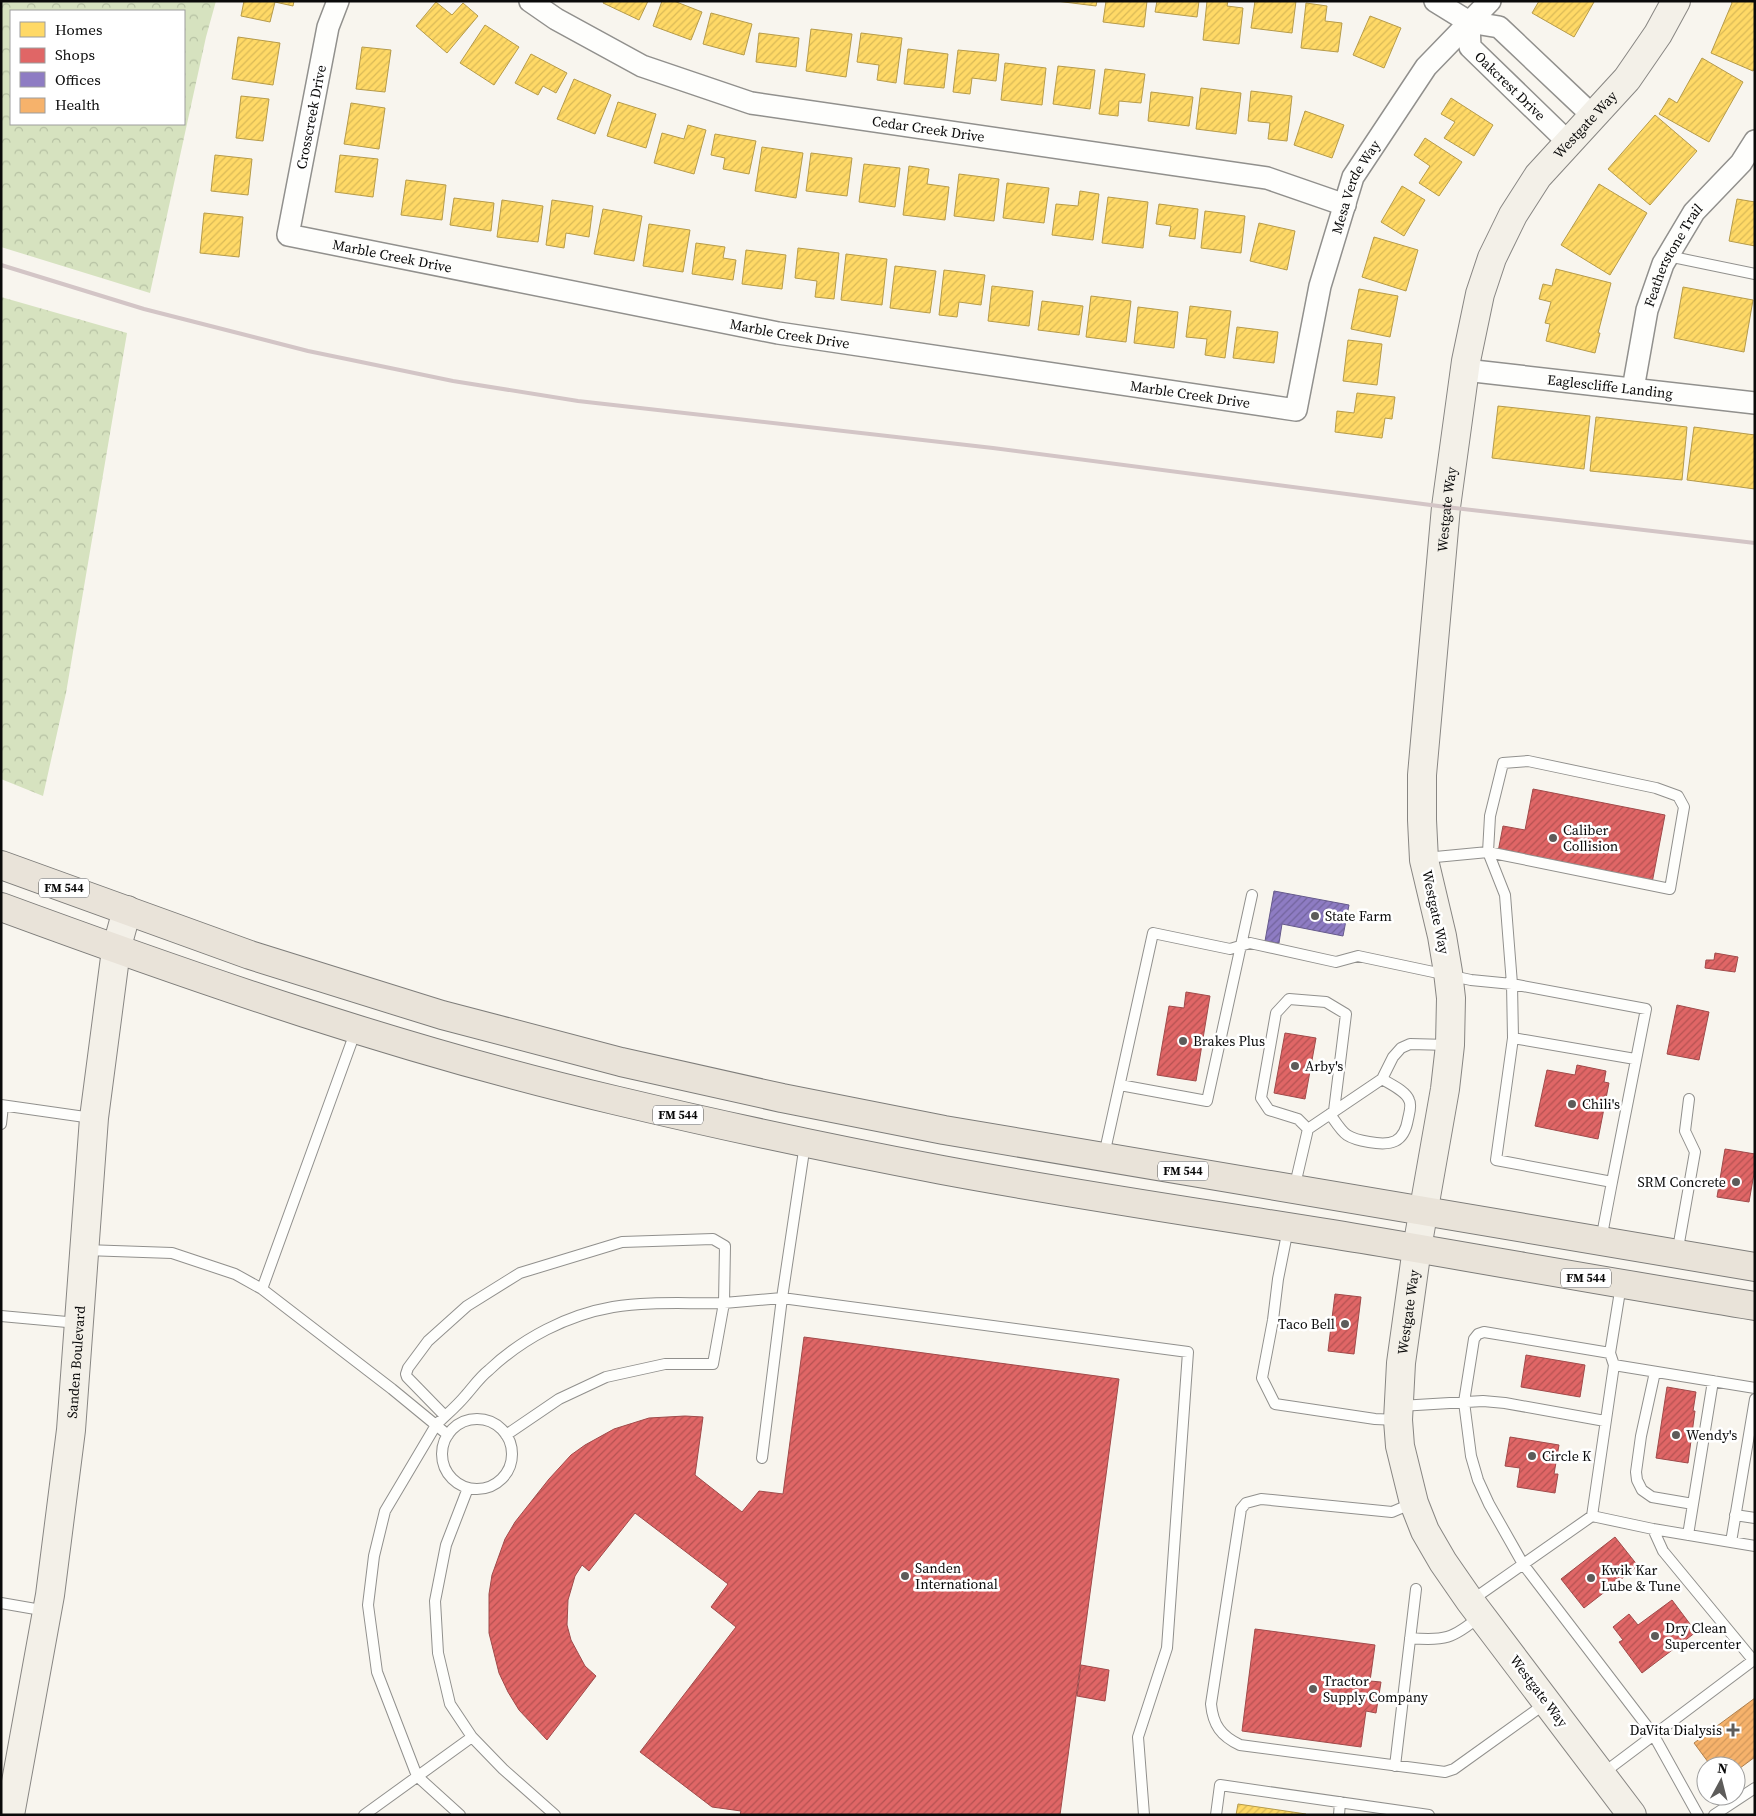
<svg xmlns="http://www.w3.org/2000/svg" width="1756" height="1816" font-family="'Source Serif 4',serif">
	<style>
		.forest { fill: url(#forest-crowns); fill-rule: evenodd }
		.homes { fill: url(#homes-hatch); stroke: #b69b4a }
		.shops { fill: url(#shops-hatch); stroke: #a04a4a }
		.offices { fill: url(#offices-hatch); stroke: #665a8c }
		.health { fill: url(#health-hatch); stroke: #af804e }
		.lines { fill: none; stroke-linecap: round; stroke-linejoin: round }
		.lane-casing { stroke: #91908d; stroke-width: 12 }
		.street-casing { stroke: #91908d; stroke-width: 24 }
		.secondary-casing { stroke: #888683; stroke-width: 30 }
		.primary-casing { stroke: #7e7d7a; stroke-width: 30 }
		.lane { stroke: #fefefc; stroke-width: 10 }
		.street { stroke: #fefefc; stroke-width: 21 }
		.secondary { stroke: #f3f0e8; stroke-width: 28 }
		.primary { stroke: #e9e3d9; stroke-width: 28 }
		.rail { stroke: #d3c5c6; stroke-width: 4 }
		.poi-dot { fill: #5d5c5a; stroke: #fff; stroke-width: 2 }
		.labels { text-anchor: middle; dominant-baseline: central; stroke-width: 5; stroke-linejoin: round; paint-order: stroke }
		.shield { fill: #fff; stroke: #545454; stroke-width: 1 }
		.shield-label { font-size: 12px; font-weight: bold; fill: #0a0a0a }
		.street-label { font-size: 14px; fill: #0a0a0a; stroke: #fff }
		.poi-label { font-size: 14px; fill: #0a0a0a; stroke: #fff; text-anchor: start }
	</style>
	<defs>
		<pattern id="forest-crowns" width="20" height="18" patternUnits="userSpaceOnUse" patternTransform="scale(1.25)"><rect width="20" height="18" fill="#d6e2bf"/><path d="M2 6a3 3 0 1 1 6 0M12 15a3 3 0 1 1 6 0" fill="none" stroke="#b6c1a3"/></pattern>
		<pattern id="homes-hatch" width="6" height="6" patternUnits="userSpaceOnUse" patternTransform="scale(1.25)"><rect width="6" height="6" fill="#ffd966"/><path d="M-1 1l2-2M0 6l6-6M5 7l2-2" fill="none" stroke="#d9b957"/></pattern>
		<pattern id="shops-hatch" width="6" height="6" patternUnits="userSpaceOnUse" patternTransform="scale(1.25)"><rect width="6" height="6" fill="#e06666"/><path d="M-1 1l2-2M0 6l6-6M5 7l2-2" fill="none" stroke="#b45252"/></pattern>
		<pattern id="offices-hatch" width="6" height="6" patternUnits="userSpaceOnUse" patternTransform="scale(1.25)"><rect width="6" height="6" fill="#8e7cc3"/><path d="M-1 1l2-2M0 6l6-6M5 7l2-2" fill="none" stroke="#72649d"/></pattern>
		<pattern id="health-hatch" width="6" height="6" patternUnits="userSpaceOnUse" patternTransform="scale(1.25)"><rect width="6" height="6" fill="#f6b26b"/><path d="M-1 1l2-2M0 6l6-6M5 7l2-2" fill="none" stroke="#d2985b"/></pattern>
	</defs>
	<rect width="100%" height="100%" fill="#f8f5ee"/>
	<path class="forest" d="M1,1H216L206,37L150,293L1,247ZM11,11H184V124H11Z
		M1,297L127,333L66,693L43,796L1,779Z"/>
	<path class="homes" d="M244,1H294L293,6L275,2L270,22L241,16Z
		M604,1H648L639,20L603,3Z
		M662,1H674L702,12L691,40L653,26Z
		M1056,1H1097L1096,6Z
		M1106,1H1147L1144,27L1103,22Z
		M1157,1H1199L1197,17L1155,12Z
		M1207,1H1228L1227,6L1243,8L1239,44L1203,40Z
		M1255,1H1296L1292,33L1251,28Z
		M1539,1H1593L1594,2L1574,37L1532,13Z
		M1731,1H1755V68L1753,71L1711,53L1732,3Z
		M436,2L452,15L463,3L478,16L447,53L416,26Z
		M1306,3L1327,6L1325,21L1342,23L1338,52L1301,48Z
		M711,13L752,24L744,55L703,44Z
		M1370,16L1401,28L1384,68L1353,55Z
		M485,25L519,47L494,85L460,63Z
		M811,29L852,34L846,77L806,71Z
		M759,33L799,38L796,67L756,62Z
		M861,33L902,38L896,83L877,80L879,65L857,62Z
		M238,37L280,43L273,85L232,79Z
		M362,47L391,50L385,92L356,89Z
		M908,49L948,54L944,88L904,84Z
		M958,50L999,54L996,81L972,78L970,94L953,92Z
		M531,54L567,73L556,93L543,86L538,95L515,83Z
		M1702,58L1743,82L1709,142L1659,114L1669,98L1677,103Z
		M1005,63L1046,68L1042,105L1001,100Z
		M1058,66L1095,70L1090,109L1053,104Z
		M1105,69L1145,74L1141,103L1119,101L1118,116L1099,114Z
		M574,79L611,95L595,134L557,119Z
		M1201,88L1241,93L1236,134L1196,129Z
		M1251,91L1292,96L1287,141L1268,139L1270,123L1248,121Z
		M1151,92L1193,97L1189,126L1148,121Z
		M241,96L269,99L263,141L236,138Z
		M1451,98L1493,125L1474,156L1444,138L1455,122L1441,114Z
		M618,102L656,114L646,148L607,136Z
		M351,103L385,108L379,149L344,144Z
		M1305,111L1344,125L1332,158L1294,145Z
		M1655,115L1697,151L1650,205L1608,169Z
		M688,125L706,130L694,174L654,163L662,133L684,139Z
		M715,134L756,141L749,174L723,169L725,158L711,155Z
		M1425,138L1462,162L1439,196L1419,183L1430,166L1414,155Z
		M762,147L803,153L796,198L755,191Z
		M811,153L852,158L847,196L806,191Z
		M215,155L252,159L248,195L211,191Z
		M340,155L378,159L373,197L335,192Z
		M864,164L900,168L895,207L859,202Z
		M909,166L929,169L927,184L949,187L945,220L903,215Z
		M959,174L999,179L994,221L954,216Z
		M406,180L446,185L442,220L401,215Z
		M1007,183L1049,188L1044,223L1003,218Z
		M1599,184L1647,213L1610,275L1561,245Z
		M1402,186L1425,200L1404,236L1381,222Z
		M1080,191L1099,194L1093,240L1052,235L1056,204L1078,206Z
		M1108,197L1148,202L1143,248L1102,243Z
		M454,198L494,203L491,231L450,225Z
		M1737,199L1755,202V246L1729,241Z
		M502,200L543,206L538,242L497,237Z
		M552,200L593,206L589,237L566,233L564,248L546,245Z
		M1159,204L1198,209L1195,239L1169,236L1171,226L1156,224Z
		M603,209L642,216L634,261L594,254Z
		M1205,211L1245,216L1241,253L1201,248Z
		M204,213L243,217L239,257L200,253Z
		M1259,223L1295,231L1287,270L1250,261Z
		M649,224L690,230L683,272L643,266Z
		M1374,237L1418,250L1406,291L1362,277Z
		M696,243L725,247L723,258L736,260L733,280L692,274Z
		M798,248L839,253L834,299L815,297L817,281L795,278Z
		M746,250L786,255L782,289L742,284Z
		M846,254L887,259L882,305L841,300Z
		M895,266L936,271L930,313L890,308Z
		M1556,269L1611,283L1598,333H1600L1595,353L1546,341L1550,324L1545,323L1551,302L1539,299L1543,284L1552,286Z
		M944,270L985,275L981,305L959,302L957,317L939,315Z
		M992,286L1033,291L1029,326L988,321Z
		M1683,287L1753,300L1744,352L1674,338Z
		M1359,289L1398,296L1390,337L1351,329Z
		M1091,296L1131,301L1126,342L1086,337Z
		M1042,301L1083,306L1079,335L1038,330Z
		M1190,306L1231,311L1225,358L1205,355L1207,339L1186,337Z
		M1138,307L1178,312L1174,348L1134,343Z
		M1237,327L1278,332L1274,363L1233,358Z
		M1348,340L1382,344L1377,385L1343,381Z
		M1357,393L1395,397L1392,419L1385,418L1382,438L1335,432L1337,411L1354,413Z
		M1498,406L1590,416L1584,469L1492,458Z
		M1596,417L1687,427L1682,480L1590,471Z
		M1694,427L1755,435V489L1687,480Z
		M1238,1804L1306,1814V1815H1236Z"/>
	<path class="shops" d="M1533,789L1665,815L1652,883L1498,852L1503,826L1525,830Z
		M1715,953L1738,957L1735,972L1705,968L1706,960H1714Z
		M1186,992L1210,996L1196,1081L1157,1075L1169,1006L1184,1008Z
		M1677,1005L1709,1012L1699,1060L1667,1054Z
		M1285,1033L1316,1038L1305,1099L1274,1093Z
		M1577,1065L1606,1071L1604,1082L1609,1083L1598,1139L1535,1126L1547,1070L1575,1075Z
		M1725,1149L1755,1154V1168L1749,1202L1717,1197Z
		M1335,1294L1361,1297L1354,1354L1328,1351Z
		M804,1337L1119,1379L1060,1815H740L741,1811L712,1807L640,1752L736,1627L711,1607L728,1584L635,1513L589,1571L582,1565L575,1576L568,1600L567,1625L571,1640L585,1666L596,1676L547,1740L519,1710L508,1692L499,1673L489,1633V1594L492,1575L505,1539L515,1522L549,1479L571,1455L585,1445L614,1429L649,1418L685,1416L703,1417L695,1475L742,1512L759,1491L783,1494Z
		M1526,1355L1585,1365L1580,1397L1521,1387Z
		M1667,1387L1696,1392L1693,1411H1695L1688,1463L1656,1458Z
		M1510,1437L1559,1445L1554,1474H1558L1555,1493L1517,1487L1520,1468L1505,1466Z
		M1615,1537L1638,1566L1584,1608L1561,1579Z
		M1672,1600L1696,1632L1642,1673L1619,1642L1623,1640L1613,1627L1629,1614L1638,1625Z
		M1255,1629L1375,1645L1370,1681L1381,1682L1376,1713L1366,1711L1361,1747L1242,1731Z
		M1081,1665L1109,1670L1105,1701L1077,1696Z"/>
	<path class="offices" d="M1274,891L1349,905L1343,936L1282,924L1279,943L1265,941Z"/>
	<path class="health" d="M1755,1698V1757L1736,1771V1766H1711L1694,1743Z"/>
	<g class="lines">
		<g class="lane-casing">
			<path id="lane" d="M1668,256L1755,274
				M1528,761L1656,788L1678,796L1684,807L1670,889L1488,852L1490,816L1503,763Z
				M1513,1038L1635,1059
				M1120,1085L1207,1101L1252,895
				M1,1105L92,1118
				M1330,1114C1335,1121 1341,1131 1347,1135C1353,1139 1363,1141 1369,1142C1391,1146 1404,1143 1408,1119C1409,1114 1412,1105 1409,1100C1406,1091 1390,1084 1382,1079
				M1,1124L3,1106
				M1308,1129L1298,1119L1269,1110L1261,1098L1276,1013L1289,999L1326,1002L1346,1014L1334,1111
				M1104,1155L1153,933L1230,949L1250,943L1336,962L1358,956L1471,980L1512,984L1646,1009L1612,1182L1496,1160L1513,1038L1512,984L1505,895L1488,852L1425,858
				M1294,1189L1308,1129L1382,1079L1393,1057L1401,1048L1410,1044L1449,1045
				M1288,1229L1278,1279L1273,1320L1262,1378L1275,1404L1375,1419L1397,1420
				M1601,1240L1612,1182
				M85,1250L172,1253L235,1274L262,1289L392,1389L448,1435
				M1677,1254L1695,1152L1685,1131L1689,1099
				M262,1289L356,1030
				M1,1316L78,1323
				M1610,1353L1484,1332L1478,1334L1474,1339L1464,1402L1471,1456L1478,1480L1489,1504L1523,1564L1653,1734L1698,1815
				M1614,1365L1755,1388
				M1655,1372L1641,1436L1636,1472L1637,1480L1642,1490L1652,1497L1693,1504
				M1400,1406L1483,1401L1505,1403L1605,1421
				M445,1416L407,1377L406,1374L408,1368L428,1341L467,1306L520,1273L622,1242L713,1239L725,1246L724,1303C688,1304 649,1301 613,1307C567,1315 523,1338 489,1370C480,1377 473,1387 466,1395C457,1406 446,1415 436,1425L385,1511L374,1556L368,1605L377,1672L417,1776L460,1815
				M442 1454a35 35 0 1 1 70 0a35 35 0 1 1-70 0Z
				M506,1435L559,1399L606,1377L665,1364H713L724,1303L782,1298L805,1144
				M762,1458L782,1298L1188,1352L1167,1648L1138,1737L1144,1815
				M468,1488L446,1545L435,1601L438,1653L450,1704L472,1737L503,1769L555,1815
				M1413,1503L1392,1512L1261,1499L1246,1503L1241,1509L1211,1704C1213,1725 1221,1736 1240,1745L1445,1772L1454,1769L1546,1703
				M1735,1515L1755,1518
				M1592,1516L1653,1529L1755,1546
				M1653,1529L1663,1551L1753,1660
				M1688,1535L1713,1381
				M1731,1542L1755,1399
				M1472,1600L1592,1516L1614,1365L1610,1353L1621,1285
				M1,1603L47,1611
				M1410,1638C1444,1641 1453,1639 1480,1616
				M1395,1766L1416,1589
				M1602,1774L1755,1659
				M364,1815L472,1737
				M1216,1815L1220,1785L1429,1815
				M1339,1815L1340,1802
				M1714,1815L1755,1788"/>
		</g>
		<g class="street-casing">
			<g id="street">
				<path id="s1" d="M338,1L328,27L288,235L778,333L1296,410L1320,286L1353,177L1426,67L1490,1"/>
				<path id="s2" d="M530,1L556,19L642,66L751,103L1267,178L1345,205"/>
				<path d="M1435,1L1469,22L1499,27L1593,116"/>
				<path id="s3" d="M1469,22L1470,47L1568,142"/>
				<path id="s4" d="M1465,370L1755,403"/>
				<path id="s5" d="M1633,389L1647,310L1663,264L1694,212L1741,163L1755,141"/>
			</g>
		</g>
		<g class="secondary-casing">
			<g id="secondary">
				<path id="s6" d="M10,1815L50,1595L71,1430L94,1118L116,950L127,910"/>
				<path id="s7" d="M1632,1815L1470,1601L1443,1562L1425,1531L1414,1503L1400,1446L1398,1420L1401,1363L1417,1248L1445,1089L1450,1045L1451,998L1448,972L1442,936L1424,860L1422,820V775L1446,507L1466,361L1480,294L1492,258L1513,215L1538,176L1627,79L1658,34L1676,1"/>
			</g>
		</g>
		<g class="primary-casing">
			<path id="primary" d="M1,865L250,955L442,1015L621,1062L782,1098L944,1130L1755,1267
				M1,907C202,981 405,1051 614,1100C723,1126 832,1149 942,1170C1081,1196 1222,1216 1362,1239C1493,1261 1624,1285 1755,1306"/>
		</g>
		<use href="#lane" class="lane"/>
		<use href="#street" class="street"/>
		<use href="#secondary" class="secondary"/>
		<use href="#primary" class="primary"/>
		<path class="rail" d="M1,265L144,309L308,351L453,381L578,401L993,448L1446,507L1755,543"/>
	</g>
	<g class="poi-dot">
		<circle cx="1553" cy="838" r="5"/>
		<circle cx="1315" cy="916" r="5"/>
		<circle cx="1183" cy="1041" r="5"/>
		<circle cx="1295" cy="1066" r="5"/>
		<circle cx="1572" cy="1104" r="5"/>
		<circle cx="1736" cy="1182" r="5"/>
		<circle cx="1345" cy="1324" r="5"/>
		<circle cx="1676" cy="1435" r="5"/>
		<circle cx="1532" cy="1456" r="5"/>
		<circle cx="905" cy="1576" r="5"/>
		<circle cx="1591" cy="1578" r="5"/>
		<circle cx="1655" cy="1636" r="5"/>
		<circle cx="1313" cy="1689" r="5"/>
		<path d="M1730.5 1722.5h5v5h5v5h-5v5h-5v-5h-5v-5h5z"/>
	</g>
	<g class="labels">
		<g class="shield">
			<rect x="39" y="878.5" width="50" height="19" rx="4"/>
			<rect x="653" y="1105.5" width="50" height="19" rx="4"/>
			<rect x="1158" y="1161.5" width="50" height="19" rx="4"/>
			<rect x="1561" y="1268.5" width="50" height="19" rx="4"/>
		</g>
		<g class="shield-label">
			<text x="64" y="888">FM 544</text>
			<text x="678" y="1115">FM 544</text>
			<text x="1183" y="1171">FM 544</text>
			<text x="1586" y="1278">FM 544</text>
		</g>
		<g class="street-label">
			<text stroke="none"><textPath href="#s3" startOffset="81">Oakcrest Drive</textPath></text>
			<text transform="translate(311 117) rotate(-79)">Crosscreek Drive</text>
			<text stroke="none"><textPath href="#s7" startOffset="1805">Westgate Way</textPath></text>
			<text stroke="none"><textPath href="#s2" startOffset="424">Cedar Creek Drive</textPath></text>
			<text stroke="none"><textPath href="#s1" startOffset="1495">Mesa Verde Way</textPath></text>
			<text stroke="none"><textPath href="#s1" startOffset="346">Marble Creek Drive</textPath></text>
			<text stroke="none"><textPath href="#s5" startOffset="141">Featherstone Trail</textPath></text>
			<text stroke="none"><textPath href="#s1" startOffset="751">Marble Creek Drive</textPath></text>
			<text stroke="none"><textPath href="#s4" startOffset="146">Eaglescliffe Landing</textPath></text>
			<text stroke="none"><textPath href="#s1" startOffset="1156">Marble Creek Drive</textPath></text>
			<text stroke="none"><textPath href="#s7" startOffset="1385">Westgate Way</textPath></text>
			<text transform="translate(1436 912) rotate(78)">Westgate Way</text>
			<text stroke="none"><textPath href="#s7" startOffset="575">Westgate Way</textPath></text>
			<text stroke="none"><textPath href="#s6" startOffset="458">Sanden Boulevard</textPath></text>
			<text transform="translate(1539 1691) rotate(53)">Westgate Way</text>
		</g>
		<g class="poi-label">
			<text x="1563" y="830">Caliber<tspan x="1563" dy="16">Collision</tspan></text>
			<text x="1325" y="916">State Farm</text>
			<text x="1193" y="1041">Brakes Plus</text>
			<text x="1305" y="1066">Arby's</text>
			<text x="1582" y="1104">Chili's</text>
			<text x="1726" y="1182" text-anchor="end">SRM Concrete</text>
			<text x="1335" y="1324" text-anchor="end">Taco Bell</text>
			<text x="1686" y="1435">Wendy's</text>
			<text x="1542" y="1456">Circle K</text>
			<text x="915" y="1568">Sanden<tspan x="915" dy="16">International</tspan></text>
			<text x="1601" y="1570">Kwik Kar<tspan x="1601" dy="16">Lube &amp; Tune</tspan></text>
			<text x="1665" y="1628">Dry Clean<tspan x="1665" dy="16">Supercenter</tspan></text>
			<text x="1323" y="1681">Tractor<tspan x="1323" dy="16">Supply Company</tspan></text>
			<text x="1722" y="1730" text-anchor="end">DaVita Dialysis</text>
		</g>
	</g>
	<rect width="1756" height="1816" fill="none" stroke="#0a0a0a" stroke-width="5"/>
	<rect x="10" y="10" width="175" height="115" fill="#ffffff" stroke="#9d9d9d"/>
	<rect x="20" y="22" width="25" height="15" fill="#ffd966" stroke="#9d9d9d"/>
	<text x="55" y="35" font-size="15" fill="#0a0a0a">Homes</text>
	<rect x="20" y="48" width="25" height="15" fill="#e06666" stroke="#9d9d9d"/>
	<text x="55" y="60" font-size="15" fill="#0a0a0a">Shops</text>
	<rect x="20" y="72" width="25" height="15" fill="#8e7cc3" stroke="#9d9d9d"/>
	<text x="55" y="85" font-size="15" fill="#0a0a0a">Offices</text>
	<rect x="20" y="98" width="25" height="15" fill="#f6b26b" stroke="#9d9d9d"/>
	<text x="55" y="110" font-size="15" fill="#0a0a0a">Health</text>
	<g transform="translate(1721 1781) rotate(7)"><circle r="24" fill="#ffffff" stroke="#9d9d9d"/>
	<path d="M0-4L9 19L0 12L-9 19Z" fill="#5d5c5a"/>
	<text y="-8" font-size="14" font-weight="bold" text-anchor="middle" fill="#0a0a0a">N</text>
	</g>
</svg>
